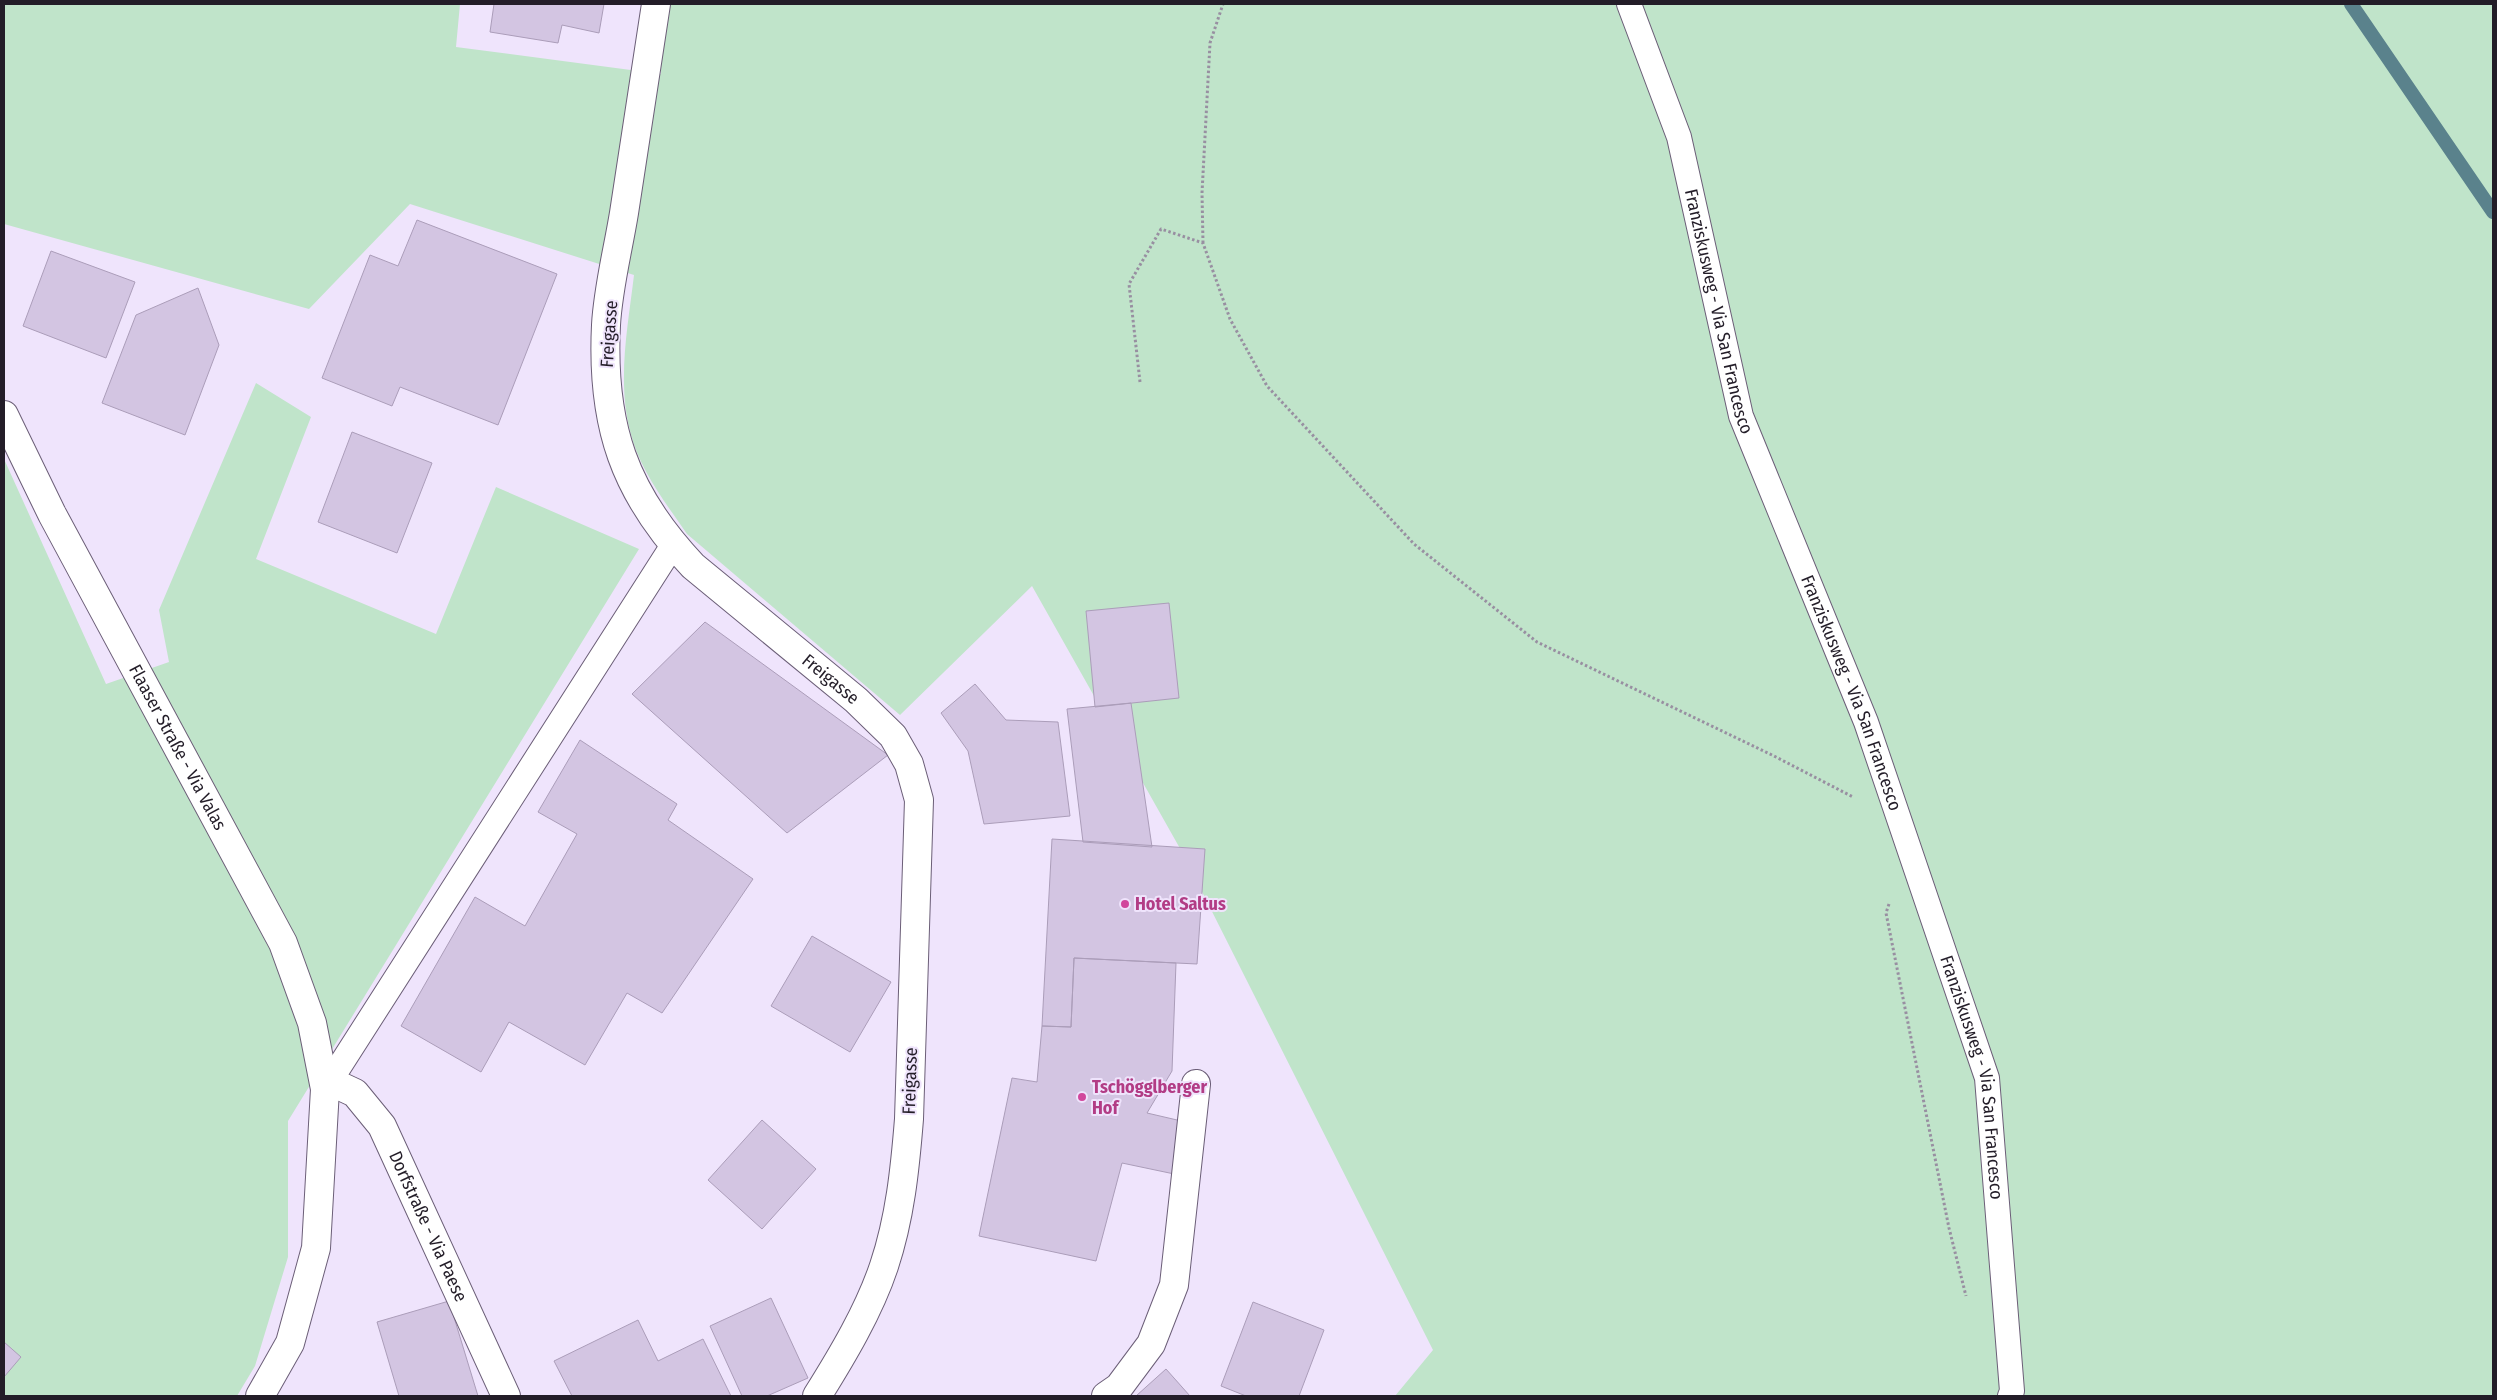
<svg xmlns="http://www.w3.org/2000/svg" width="2497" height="1400" font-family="'Fira Sans Condensed',sans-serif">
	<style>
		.green { fill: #c0e4ca }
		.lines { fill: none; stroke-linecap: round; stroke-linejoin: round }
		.stream { stroke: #5a828c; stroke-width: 14 }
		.building { fill: #d3c5e2; stroke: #ab9db9 }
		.service-casing { stroke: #6b5e77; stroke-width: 26 }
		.minor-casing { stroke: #6b5e77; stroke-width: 30 }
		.secondary-casing { stroke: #6b5e77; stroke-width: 30 }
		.path { stroke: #988fa1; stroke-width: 3; stroke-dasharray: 2.5 2.5; stroke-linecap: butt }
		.service { stroke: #fff; stroke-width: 24 }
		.minor { stroke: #fff; stroke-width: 28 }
		.secondary { stroke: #fff; stroke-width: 28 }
		.hotel-dot { fill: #d1479c; stroke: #efe4fc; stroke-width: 2 }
		.labels { text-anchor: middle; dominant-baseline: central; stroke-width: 4; stroke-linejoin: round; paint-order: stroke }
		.street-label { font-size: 18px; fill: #231d28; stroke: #efe4fc }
		.hotel-label { font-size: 18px; font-weight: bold; fill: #b23c85; stroke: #efe4fc; text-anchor: start }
	</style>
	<rect width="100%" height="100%" fill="#efe4fc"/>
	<path class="green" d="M4,4H460L456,47L661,74L660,4H2493V1396H1395L1433,1350L1182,852L1032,586L900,715L687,534C665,502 639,469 630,431C617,380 628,326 634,275L410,204L309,309L4,224Z
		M256,383L311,417L256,559L436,634L496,487L639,549L288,1121V1257L255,1366L237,1396H4V459L106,684L169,662L159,610Z"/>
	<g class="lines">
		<path class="stream" d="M2351,4L2493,212"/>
	</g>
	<path class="building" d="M494,4H604L599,33L562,25L558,43L490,32Z
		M417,220L557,274L498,425L400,387L392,406L322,378L370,255L398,266Z
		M51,251L135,282L106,358L23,326Z
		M198,288L219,345L185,435L102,403L136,315Z
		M352,432L432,463L397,553L318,522Z
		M1169,603L1179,698L1095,707L1086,611Z
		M705,622L888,755L787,833L632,694Z
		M975,684L1006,720L1058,722L1070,816L984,824L968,751L941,713Z
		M1131,703L1152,847L1083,842L1067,709Z
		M580,740L677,804L668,820L753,879L662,1013L627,993L585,1065L509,1022L481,1072L401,1026L475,897L525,926L577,834L538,812Z
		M1052,839L1205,849L1197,964L1074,958L1071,1027L1042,1026Z
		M812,936L891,982L850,1052L771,1006Z
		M1074,958L1176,963L1172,1071L1147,1113L1190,1123L1179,1175L1122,1163L1096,1261L979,1236L1012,1078L1037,1082L1042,1026L1071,1027Z
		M762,1120L816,1169L762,1229L708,1180Z
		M771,1298L808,1378L767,1396H742L710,1326Z
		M449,1301L478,1396H399L377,1322Z
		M1253,1302L1324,1330L1299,1396H1246L1221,1386Z
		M638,1320L658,1361L703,1339L731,1396H572L554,1361Z
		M4,1342L21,1357L4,1377Z
		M1166,1369L1190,1396H1136Z"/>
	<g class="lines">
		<g class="service-casing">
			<g id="service">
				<path id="s1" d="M1629,4L1679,137L1741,416L1866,722L1987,1078L2012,1391L2010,1396"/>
				<path d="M325,1089L673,545"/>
			</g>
		</g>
		<g class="minor-casing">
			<g id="minor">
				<path id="s2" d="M656,4C645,74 635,143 624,213C618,250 608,288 606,325C601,425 624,493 693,566L856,700L893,736L909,764L919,800L909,1119C905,1169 900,1218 884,1266C869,1311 842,1356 817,1396"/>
				<path id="s3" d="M325,1089L340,1086L355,1093L382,1126L506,1396"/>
				<path d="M1106,1396L1119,1387L1151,1344L1174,1285L1196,1084"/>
			</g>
		</g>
		<g class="secondary-casing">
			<g id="secondary">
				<path id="s4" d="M4,415L52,514L283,943L312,1023L325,1089L316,1248L290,1343L260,1396"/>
			</g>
		</g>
		<path class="path" d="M1203,243L1202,193L1210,43L1223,4
			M1140,382L1129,284L1161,229L1203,243L1230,319L1267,386L1414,544L1537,642L1774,756L1853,797
			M1889,904L1886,913L1949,1228L1966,1296"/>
		<use href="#service" class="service"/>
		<use href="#minor" class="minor"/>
		<use href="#secondary" class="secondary"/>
	</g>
	<g class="hotel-dot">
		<circle cx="1125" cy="904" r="5"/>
		<circle cx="1082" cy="1097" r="5"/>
	</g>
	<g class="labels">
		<g class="street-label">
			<text stroke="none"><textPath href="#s1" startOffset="321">Franziskusweg - Via San Francesco</textPath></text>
			<text transform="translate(609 334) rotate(-86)">Freigasse</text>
			<text stroke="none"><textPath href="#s2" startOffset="768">Freigasse</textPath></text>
			<text stroke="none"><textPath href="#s1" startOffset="726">Franziskusweg - Via San Francesco</textPath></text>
			<text stroke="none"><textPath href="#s4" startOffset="375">Flaaser Straße - Via Valas</textPath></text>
			<text stroke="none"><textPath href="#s1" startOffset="1131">Franziskusweg - Via San Francesco</textPath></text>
			<text transform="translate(910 1081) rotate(-88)">Freigasse</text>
			<text stroke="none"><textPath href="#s3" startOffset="185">Dorfstraße - Via Paese</textPath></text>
		</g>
		<g class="hotel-label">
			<text x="1135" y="904">Hotel Saltus</text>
			<text x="1092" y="1087">Tschögglberger<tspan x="1092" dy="21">Hof</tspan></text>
		</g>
	</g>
	<rect width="2497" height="1400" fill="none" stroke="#231d28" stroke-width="10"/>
</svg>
